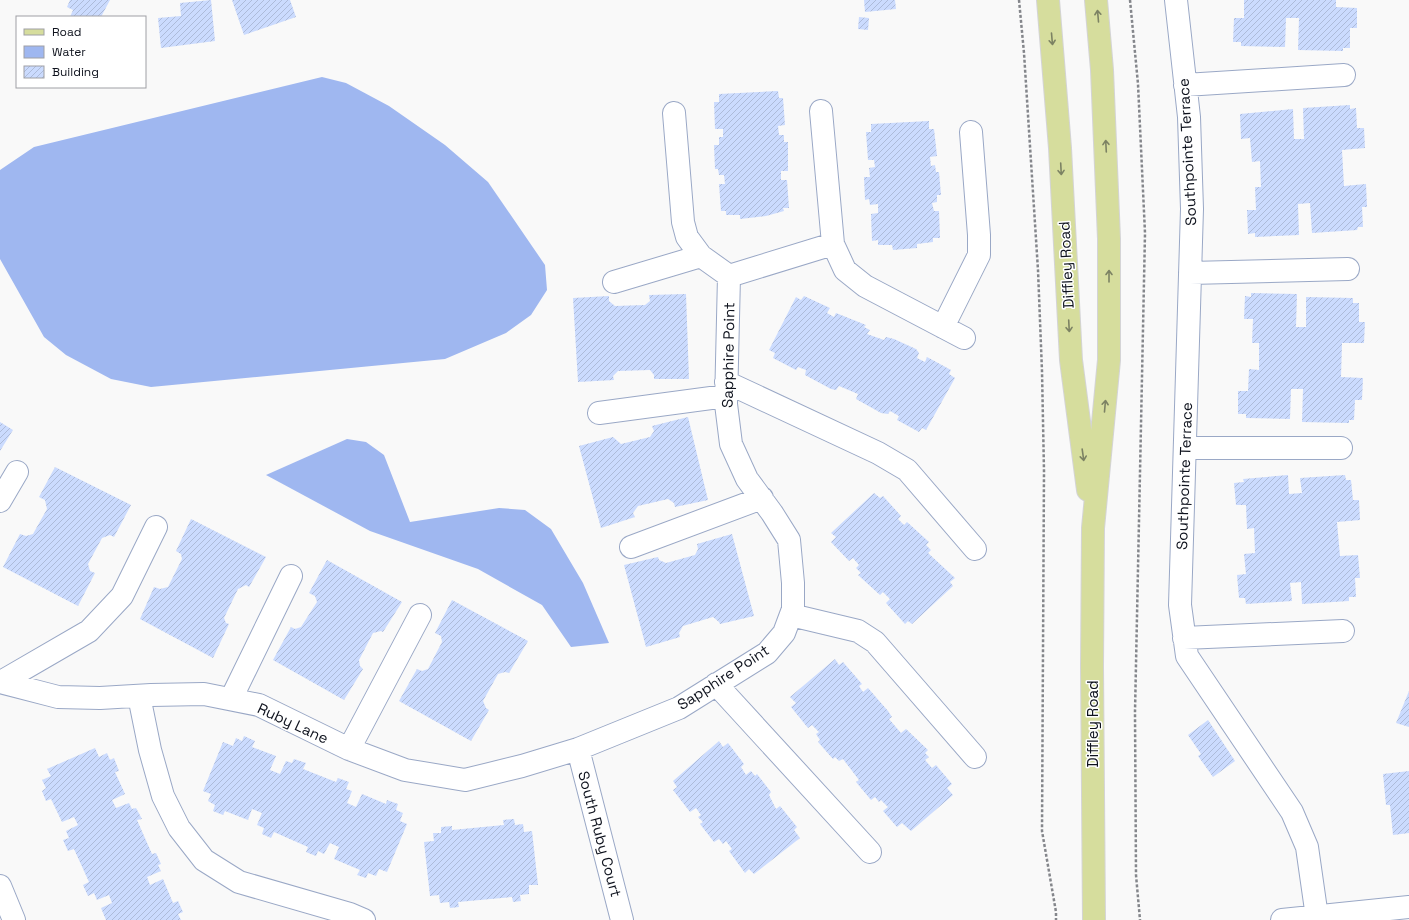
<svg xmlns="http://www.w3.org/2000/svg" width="1409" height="920" font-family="'Space Grotesk',sans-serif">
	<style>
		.water { fill: #9fb7f0 }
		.building { fill: url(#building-hatch) }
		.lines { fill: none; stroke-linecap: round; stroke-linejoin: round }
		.minor-casing { stroke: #9aa8c6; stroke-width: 24 }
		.major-casing { stroke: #d4d4d6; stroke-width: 24 }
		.path { stroke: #84868b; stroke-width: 2.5; stroke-dasharray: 3 2; stroke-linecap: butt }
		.minor { stroke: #fff; stroke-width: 22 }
		.major { stroke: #d6dd9d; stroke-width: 22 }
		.oneway { stroke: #7c8263 }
		.labels { text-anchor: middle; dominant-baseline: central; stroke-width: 3; stroke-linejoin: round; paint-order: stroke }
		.street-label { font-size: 15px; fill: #0e121d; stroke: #fff }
	</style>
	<defs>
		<pattern id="building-hatch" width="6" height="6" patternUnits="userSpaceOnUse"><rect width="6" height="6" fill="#cbdbfe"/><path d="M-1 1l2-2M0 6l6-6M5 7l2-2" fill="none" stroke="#adbbd9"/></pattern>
	</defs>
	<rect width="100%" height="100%" fill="#f9f9f9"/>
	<path class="water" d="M322,77L346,83L389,106L445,145L488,182L545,265L547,290L531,315L506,333L445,359L151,387L111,379L66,355L44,337L0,259V170L34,147Z
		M347,439L366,442L384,455L410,522L499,508L525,510L551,529L583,583L609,643L571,647L542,605L478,569L370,531L266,475Z"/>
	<path class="building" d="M70,0H110L101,17H70L73,10L67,7Z
		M211,0L215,41L161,48L158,18L181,16L180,3Z
		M232,0H290L296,17L244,35Z
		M864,0H895L896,9L865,12Z
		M1244,0H1336V7L1357,8V28H1350V48H1343V51L1298,50L1299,18H1286L1285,47L1241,46V42H1233L1234,18H1244Z
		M859,17L869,18L868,30L858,29Z
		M778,91L779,98H783L785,125L778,126L779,135H784V142H788V171H781V180H787L789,208H783L784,211L766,216L740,219V215H726V211H721L719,184H725L724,175H719L718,169H715L714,145H719V137H723V129H715L714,102H719V94Z
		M1350,105V109L1356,108L1357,128H1364L1365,148L1342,150L1344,186L1366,184L1367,207H1362L1363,227H1358L1357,230L1312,233L1310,203L1298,204L1299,235L1255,237V233L1248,234L1247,210H1256L1255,187H1261L1260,161L1252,162L1250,138L1241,139L1240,114L1293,109L1294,139H1304L1303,108Z
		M929,121V129H934L937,156L930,157L931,166L935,165L936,172H939L941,195H937V202L932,203L934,211H939L940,238H933V242L917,244V248L893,250L892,245H878V240L872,241L871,214L878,213V204L870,205L869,199L865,200L864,177H870L869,168L875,167L874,160H868L866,132H871V124Z
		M1251,293L1297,294L1296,327H1306V297L1353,298V303H1359V322H1365L1364,343H1342L1341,377L1363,378L1362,400H1355L1354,420H1349V423L1302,422L1303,389H1291L1290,419L1246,418V414H1238V391H1248L1249,369L1259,370V343H1252L1253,319H1244L1245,296L1251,297Z
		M686,294L689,379H654V375L650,370L618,371L613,376L614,380L578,382L573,298L609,296V301L615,306L645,305L650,301L649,295Z
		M804,296L830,308L827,313L834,317L836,313L866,325L864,327L870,330L867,334L884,340L886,337L894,339L916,349L919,353L917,358L925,362L927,357L951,370L949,374L955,378L926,430L922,428L919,432L897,420L899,416L890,411L888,414L881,413L856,399L858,394L839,386L836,390L831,389L805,375L806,370L798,367L796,370L773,358L775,353L769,350L796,297L801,300Z
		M688,417L708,500L675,507L674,503L668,499L638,506L633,513L635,517L601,528L579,446L613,437L621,444L650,437L654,431L652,426Z
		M0,422L13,430L0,451Z
		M55,467L131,505L114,537L110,535L102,538L88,564L90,571L95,573L78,606L3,567L20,534L26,536L33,534L47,509L45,500L39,497Z
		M1288,475L1289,494L1302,493L1300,478L1345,475L1346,480H1351L1353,500H1359L1360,520L1337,522L1340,556L1358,555L1360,578H1355L1356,597H1349V601L1302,604L1301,582L1290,583L1292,601L1246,604L1245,598H1239L1237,575L1246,574L1244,554L1255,553L1254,528L1247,529L1246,505H1236L1234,483L1244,482L1243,479Z
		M874,493L880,498L883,496L901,516L898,519L904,525L907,522L929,542L926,545L931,550L928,553L955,578L950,582L953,586L912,624L908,621L905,624L886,603L890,599L883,592L880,595L858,575L861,573L856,568L859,565L853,558L849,561L831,542L836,537L831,533Z
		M191,519L266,557L249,587L246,585L238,589L224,618L226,623L229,624L213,658L140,619L154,587L160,589L168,587L182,559L181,554L176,551Z
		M732,534L754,616L720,624L719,622L713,617L683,626L679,633L680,637L646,647L624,565L658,557L659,560L666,563L695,555L698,549L697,544Z
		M327,560L402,602L383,632L381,631L373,633L359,660L360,666L363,669L344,700L273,660L291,627L295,629L301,627L317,602L315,596L309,593Z
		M452,600L528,641L509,673L505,672L498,674L483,701L486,708L489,710L471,741L399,701L417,669L422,671L428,669L442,642L441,636L435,633Z
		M835,659L839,665L843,662L862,684L859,686L863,692L868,688L888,711L892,717L889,719L901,733L906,729L928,750L925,753L929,757L925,760L932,768L936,765L952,784L947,788L953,795L911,831L902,823L897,827L883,811L888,807L881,800L879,802L875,797L871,800L856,782L859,780L843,759L839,761L835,757L833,759L818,742L820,740L816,734L819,732L812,725L808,728L791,707L796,703L790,697Z
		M1409,691V727L1396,723Z
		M1208,720L1235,761L1213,777L1198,756L1201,754L1188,735Z
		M244,736L255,741L252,747L276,756L270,770L280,774L286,761L292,763L294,759L306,763L303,769L336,782L338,778L349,782L346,789L352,791L347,803L356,807L362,794L386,804L387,800L398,804L396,810L403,813L400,821L407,824L387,872L379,869L376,876L368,873L366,878L357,875L360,870L334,859L339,847L330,843L324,854L318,851L316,856L306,852L308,847L274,832L271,838L262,834L264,828L257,825L262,813L252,809L248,820L225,811L223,815L213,811L215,805L208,801L211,794L203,791L223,742L233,746L236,738L242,741Z
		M719,741L723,747L728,743L744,764L741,767L746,775L751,771L755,776L757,774L771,792L769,795L776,809L780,806L797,827L794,830L800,838L754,874L749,869L745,873L729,851L732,849L726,841L723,844L719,839L714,842L700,824L703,822L698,817L701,815L696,808L690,812L673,790L677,787L673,781Z
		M95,748L99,757L107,753L110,760L114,758L119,771L115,772L125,794L112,800L116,808L129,803L132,809L136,808L142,819L137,820L152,854L156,853L161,864L158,865L161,871L147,877L150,885L163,879L173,903L178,901L183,912L178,914L181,920H106L101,908L112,903L109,895L97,900L94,893L88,896L83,885L89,882L74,849L68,851L63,840L69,838L66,831L78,825L74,817L62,822L51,799L46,801L42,791L46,788L42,780L51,776L47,769Z
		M1409,771V833L1393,835L1390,805H1386L1383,774Z
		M514,819L515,825L523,824L524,832L532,831L538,885H529V894L520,895L521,901L513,902L512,897L458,902L459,907L450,908L449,902L440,903L439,895L430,896L424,842L434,841L433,833H441V827L452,826V830L504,825L503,820Z"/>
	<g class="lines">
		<g class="minor-casing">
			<path id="minor" d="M1176,0L1189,117L1192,209L1180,605L1187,656L1292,812L1307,847L1317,917
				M1185,85L1344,75
				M821,111L833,244L845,270L865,286L964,338
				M674,113L683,222L687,237L701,256L729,276
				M1190,273L1348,269
				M729,276L833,244
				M614,282L701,256
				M943,327L979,255V235L971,132
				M726,382L878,453L907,470L975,549
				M599,413L726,396
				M1185,448H1341
				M0,501L17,472
				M631,547L762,498
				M791,615L858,631L875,642L975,757
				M1184,638L1343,631
				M0,682L58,697L100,698L151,695L204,694L259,705L349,749L405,770L465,780L522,766L578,749L679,708L767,653L784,633L793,609V583L789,540L772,513L747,479L731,444L726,404L729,276
				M1,682L89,631L122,596L156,527
				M716,684L870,852
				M139,696L150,750L163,796L179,828L204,860L239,882L350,914L364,920
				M231,699L291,576
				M349,749L420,615
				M578,749L622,920
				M0,886L14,920
				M1282,920L1409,907"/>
		</g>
		<g class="major-casing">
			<path id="major" d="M1048,0L1060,148L1071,360L1088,490
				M1094,920L1092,666L1093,528L1109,360V239L1102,70L1096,0"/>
		</g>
		<path class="path" d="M1019,0L1024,53L1038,270L1042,371L1044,471L1042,831L1056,912V920
			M1130,0L1138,84L1145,233L1135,712L1136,875L1140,920"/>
		<use href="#minor" class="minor"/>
		<use href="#major" class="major"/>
	</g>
	<defs><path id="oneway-shaft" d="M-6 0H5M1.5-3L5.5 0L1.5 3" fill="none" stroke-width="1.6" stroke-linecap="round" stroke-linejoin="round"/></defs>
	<g class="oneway">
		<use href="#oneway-shaft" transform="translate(1098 16) rotate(-95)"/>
		<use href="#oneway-shaft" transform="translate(1052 39) rotate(85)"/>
		<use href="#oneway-shaft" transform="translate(1106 146) rotate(-93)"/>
		<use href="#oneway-shaft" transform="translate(1061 169) rotate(87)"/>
		<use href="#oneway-shaft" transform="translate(1109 276) rotate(-90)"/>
		<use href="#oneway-shaft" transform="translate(1069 326) rotate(87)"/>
		<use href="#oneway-shaft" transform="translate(1105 406) rotate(-85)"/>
		<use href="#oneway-shaft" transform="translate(1083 455) rotate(82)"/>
	</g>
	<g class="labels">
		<g class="street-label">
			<text transform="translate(1187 152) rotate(-93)">Southpointe Terrace</text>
			<text transform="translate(1066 265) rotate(-93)">Diffley Road</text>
			<text transform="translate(728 355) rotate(-89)">Sapphire Point</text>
			<text transform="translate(1184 476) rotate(-88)">Southpointe Terrace</text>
			<text transform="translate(723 677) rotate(-33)">Sapphire Point</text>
			<text transform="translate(293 723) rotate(25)">Ruby Lane</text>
			<text transform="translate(1092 724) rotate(-90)">Diffley Road</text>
			<text transform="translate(600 834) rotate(75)">South Ruby Court</text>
		</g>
	</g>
	<rect x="16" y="16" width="130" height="72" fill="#ffffff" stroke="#9fa0a5"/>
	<rect x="24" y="29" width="20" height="6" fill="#d6dd9d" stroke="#9fa0a5"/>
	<text x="52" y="36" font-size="12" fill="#0e121d">Road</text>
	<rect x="24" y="46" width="20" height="12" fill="#9fb7f0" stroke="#9fa0a5"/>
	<text x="52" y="56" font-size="12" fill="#0e121d">Water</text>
	<rect x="24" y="66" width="20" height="12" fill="url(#building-hatch)" stroke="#9fa0a5"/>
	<text x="52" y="76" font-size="12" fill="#0e121d">Building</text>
</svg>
